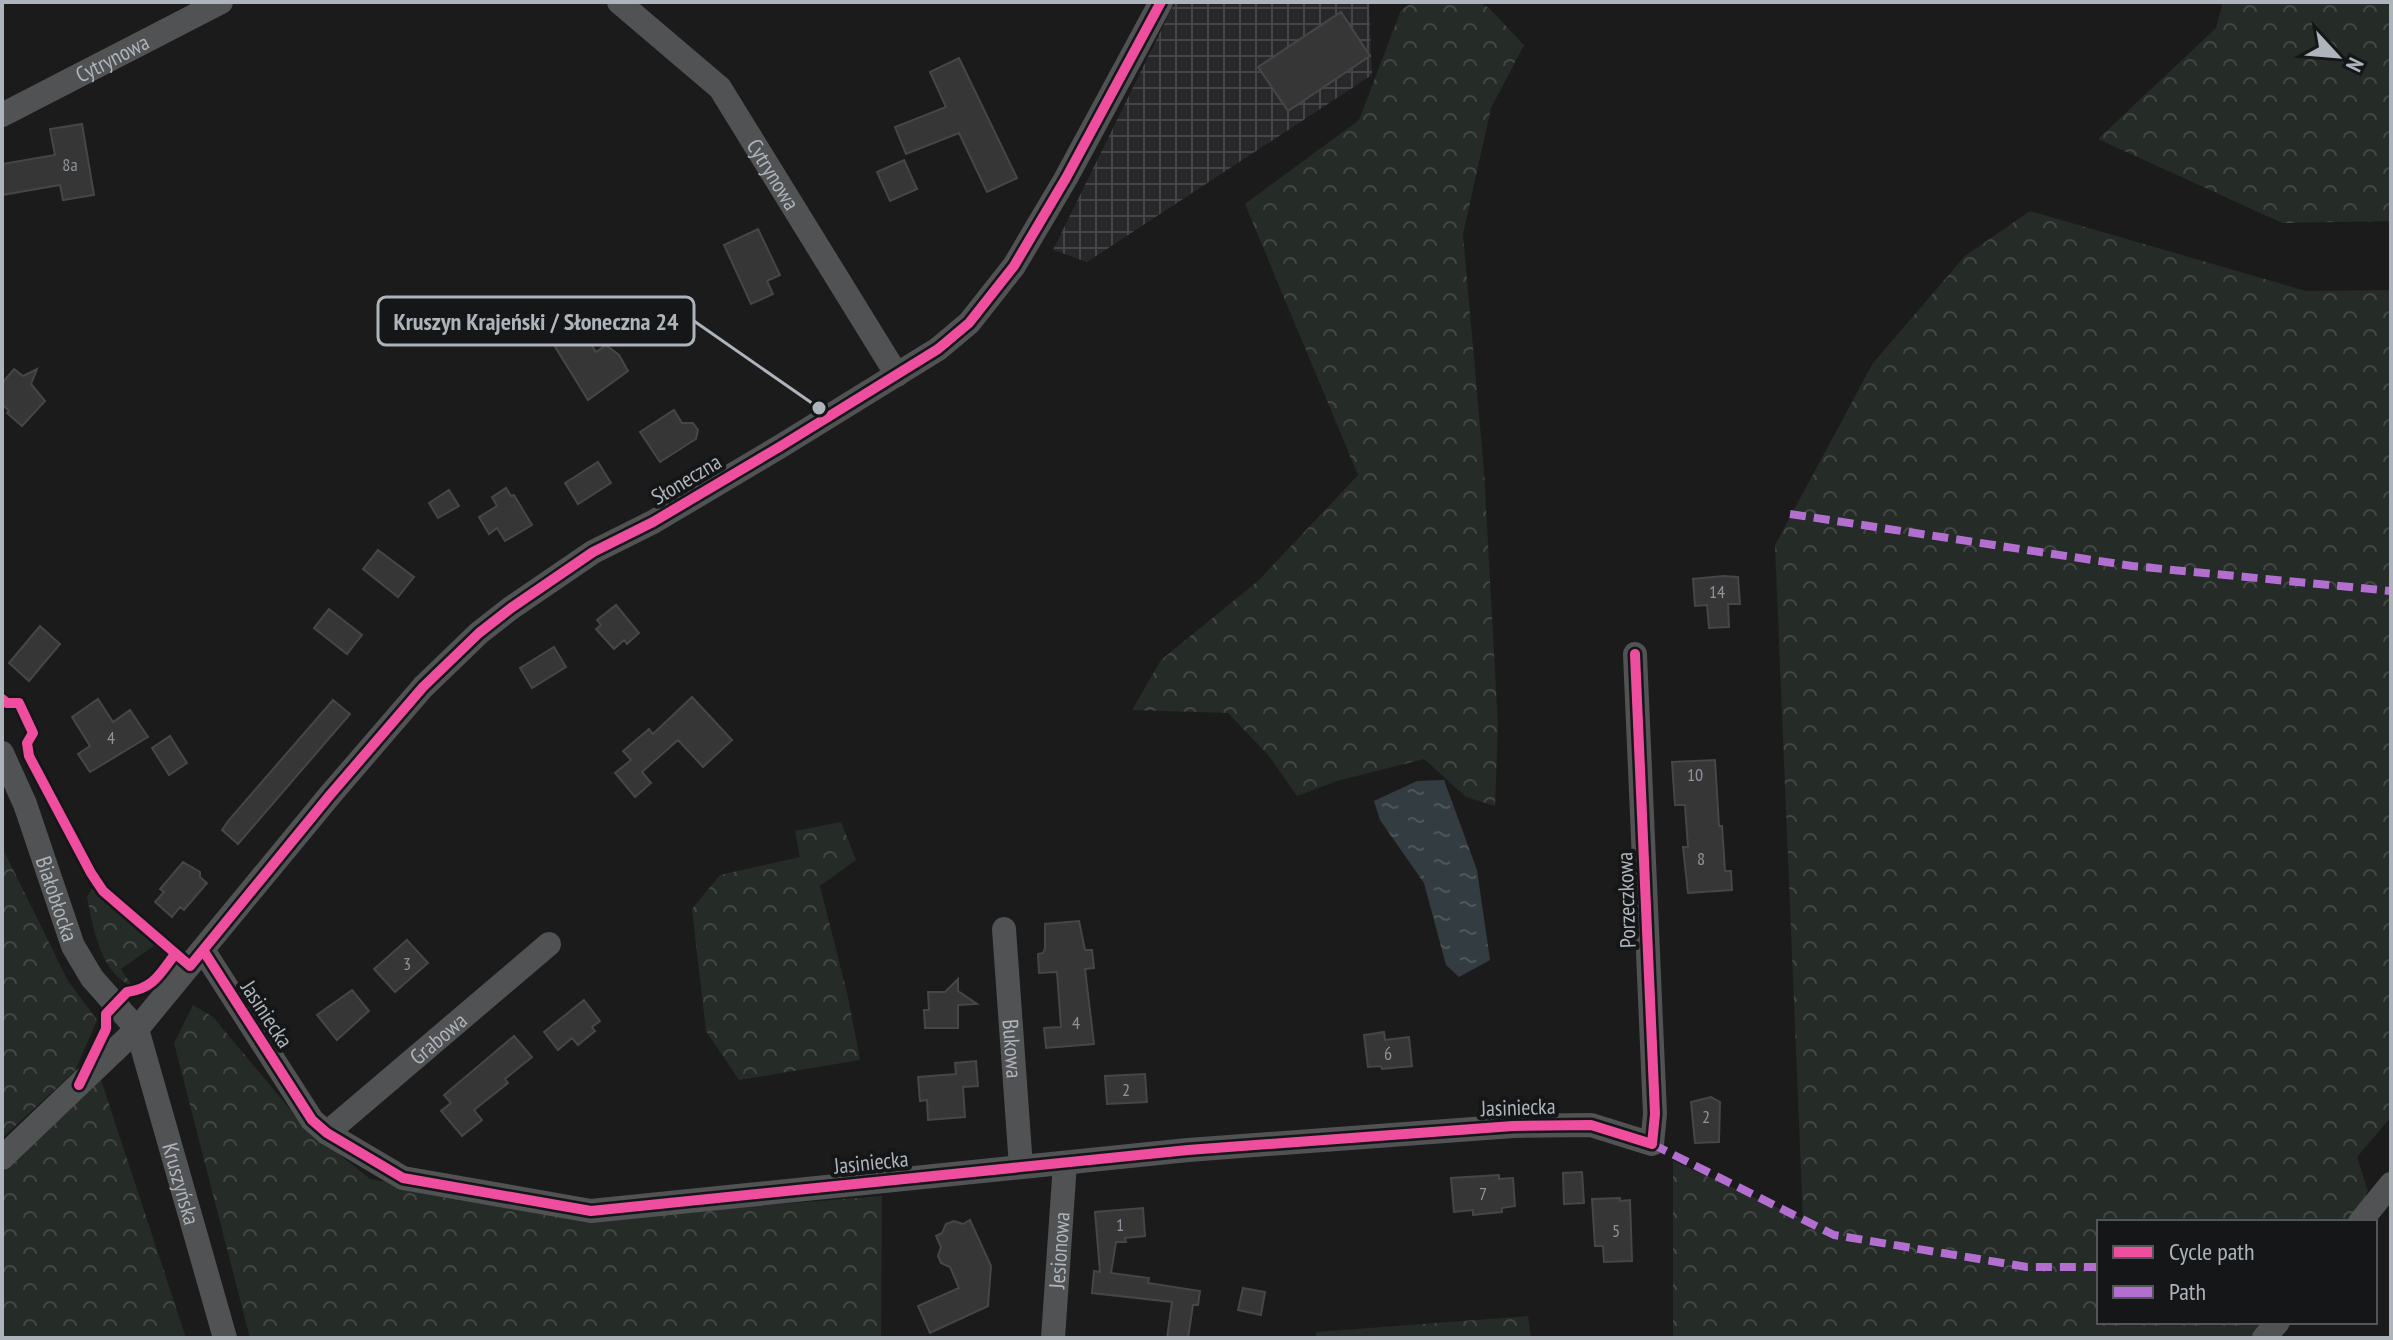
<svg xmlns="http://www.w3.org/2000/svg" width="2393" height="1340" font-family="'PT Sans Narrow',sans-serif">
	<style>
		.industrial { fill: url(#industrial-grid) }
		.forest { fill: url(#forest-crowns) }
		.water { fill: url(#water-ripples) }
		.building { fill: #363637; stroke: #444648; stroke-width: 2 }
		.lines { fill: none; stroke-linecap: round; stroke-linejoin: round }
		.street { stroke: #505254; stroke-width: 24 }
		.quiet { stroke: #b36fd0; stroke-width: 8; stroke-dasharray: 16 8; stroke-linecap: butt }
		.cycleway-casing { stroke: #151617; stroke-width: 15 }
		.cycleway { stroke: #ef4d9e; stroke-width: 10 }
		.labels { text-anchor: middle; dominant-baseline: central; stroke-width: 8; stroke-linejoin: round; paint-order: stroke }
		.number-label { font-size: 18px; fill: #90949a }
		.street-label { font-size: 22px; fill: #aeb4bb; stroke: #151617 }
		.leader { fill: none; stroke: #aeb4bb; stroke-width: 3 }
		.callout-dot { fill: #aeb4bb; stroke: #151617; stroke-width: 3 }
		.callout { fill: #151617; stroke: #aeb4bb; stroke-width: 3 }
		.callout-label { font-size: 24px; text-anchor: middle; font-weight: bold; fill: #aeb4bb }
	</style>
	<defs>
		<pattern id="industrial-grid" width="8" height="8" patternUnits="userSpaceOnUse" patternTransform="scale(2)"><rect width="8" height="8" fill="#28282a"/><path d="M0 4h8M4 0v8" fill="none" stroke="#454547"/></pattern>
		<pattern id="forest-crowns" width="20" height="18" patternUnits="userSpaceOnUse" patternTransform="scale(2)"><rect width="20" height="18" fill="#252b26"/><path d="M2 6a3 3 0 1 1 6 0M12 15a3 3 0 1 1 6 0" fill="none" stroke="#424744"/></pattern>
		<pattern id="water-ripples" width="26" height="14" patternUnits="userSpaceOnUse" patternTransform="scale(2)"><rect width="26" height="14" fill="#333c40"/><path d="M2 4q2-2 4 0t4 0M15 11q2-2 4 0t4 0" fill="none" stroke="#4e565a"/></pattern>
	</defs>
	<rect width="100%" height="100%" fill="#1b1b1c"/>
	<path class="industrial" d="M1175,2H1369L1372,75L1087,262L1053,250Z"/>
	<path class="forest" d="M1413,2H1479L1489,8L1524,45L1491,108L1463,234L1484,471L1498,725L1495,806L1466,797L1424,759L1337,781L1297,796L1269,756L1228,713L1132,710L1161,660L1259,580L1358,475L1245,204L1359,120L1401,10Z
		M2223,2H2391V221L2282,223L2098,139L2216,28Z
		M2030,211L2306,291L2391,290V1117L2357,1157L2368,1191L2350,1222H2099V1322H2278L2264,1338H1673V1161L1803,1219L1775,545L1873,363L1965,256Z
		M841,822L856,860L820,886L848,997L860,1060L739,1080L706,1031L692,909L720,875L800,857L795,831Z
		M2,847L68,981L97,1020L75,1071L2,1138Z
		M93,887L155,945L121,969L132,986C100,973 93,927 87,897Z
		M193,1005L213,1017L304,1126L370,1179L592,1219L882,1196L881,1338H250L174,1043Z
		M101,1080L186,1338H2V1173Z
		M1528,1316L1531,1338H1316V1332Z"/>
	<path class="water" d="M1444,780L1477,870L1490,960L1459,977L1446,965L1424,883L1380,820L1374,801L1417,781Z"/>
	<path class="building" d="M1341,12L1370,56L1288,111L1258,67Z
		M959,58L1017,178L987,192L959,133L906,154L895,127L946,107L930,72Z
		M82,124L94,195L63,200L60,185L2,195V164L55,155L50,129Z
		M904,160L917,189L890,201L877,172Z
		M758,229L780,275L767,281L773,294L751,304L724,245Z
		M581,328L596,352L606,345L619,355L628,371L588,400L554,345Z
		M14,369L23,376L37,369L31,384L45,401L22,426L7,413L9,411L2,404V383Z
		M674,410L682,423H693L698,430L696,439L660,462L640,432Z
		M598,462L611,483L578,504L565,483Z
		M506,488L511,496L514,495L532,525L505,541L497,528L489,534L479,517L497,506L492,497Z
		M449,490L459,506L438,518L429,503Z
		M378,550L414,577L398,597L363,569Z
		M1723,576L1738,577L1740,604H1728L1729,627L1709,628L1707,605L1695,606L1693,579Z
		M616,605L639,633L627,644L624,640L614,649L596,629L601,625L597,620Z
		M329,609L362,635L347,654L314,628Z
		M40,626L60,644L29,681L9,663Z
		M554,647L566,667L532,688L520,668Z
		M692,697L732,740L703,767L678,740L642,772L651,783L635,797L615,773L631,760L623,751L649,729L653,734Z
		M98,699L113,722L130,710L148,737L90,772L78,754L90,746L72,717Z
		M333,700L350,714L238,844L222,830L228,821Z
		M170,736L187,763L169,775L152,748Z
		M1715,760L1719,826H1722L1725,871H1731L1732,890L1688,893L1683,847H1688L1685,805H1675L1672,762Z
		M183,862L200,872V877L207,883L184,910L180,907L172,917L155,902L164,892L160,889Z
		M1079,921L1085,950H1092L1094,968L1085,969L1094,1044L1046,1048L1044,1028L1061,1027L1057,972L1039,973L1038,954L1043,953L1045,948V924Z
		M407,940L428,963L395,992L374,969Z
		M958,979V991L977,1004L958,1005V1028H925L924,1010H929L928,992H945Z
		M352,990L369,1011L337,1040L317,1015Z
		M584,1000L600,1021L592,1027L595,1031L578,1045L572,1038L558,1050L544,1032Z
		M1384,1032L1385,1040L1409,1037L1412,1066L1382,1069L1381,1066L1368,1067L1364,1035Z
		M514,1036L532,1057L505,1079L508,1083L474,1110L482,1120L462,1136L441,1111L451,1103L444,1095Z
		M976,1061L978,1086L963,1087L965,1117L928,1120L927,1100L920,1101L918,1077L956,1074L955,1063Z
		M1145,1074L1147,1102L1107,1104L1105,1076Z
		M1711,1097L1720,1102L1719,1142L1695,1143L1691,1102Z
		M1582,1172L1584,1203L1564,1204L1563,1173Z
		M1499,1175V1179L1513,1178L1515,1206L1502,1208V1212L1473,1215V1210L1454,1212L1451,1178Z
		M1620,1198V1201L1630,1200L1632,1261L1604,1262L1603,1246H1595L1592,1199Z
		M1143,1208L1145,1236L1125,1238L1126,1242H1116L1111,1273L1149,1278L1148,1283L1200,1291L1198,1305H1193L1188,1338H1167L1172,1302L1092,1293L1094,1271L1100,1272L1095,1212Z
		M970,1220L991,1266L988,1306L930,1333L918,1306L959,1288L950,1267L941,1263L938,1256L941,1247L936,1236L942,1233L946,1224L954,1221L963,1224Z
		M1243,1288L1265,1292L1261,1315L1238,1310Z"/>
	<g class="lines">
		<g class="street">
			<path id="s1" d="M619,2L720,88L897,375"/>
			<path id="s2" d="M2,115L221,2"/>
			<path id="s3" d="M2,753L25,804L73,946L92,978L137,1029L225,1338"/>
			<path id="s4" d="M1004,929L1021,1167"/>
			<path d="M203,950L312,1120L327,1133L403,1178L591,1211L1188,1150L1513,1126L1591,1125L1652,1144L1655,1114L1635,654"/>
			<path id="s5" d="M327,1133L549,944"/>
			<path d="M2,1158L137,1029L330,795L423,687L479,633L511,608L593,552L653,522L781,446L938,349L969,323L1014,266L1066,178L1161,2"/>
			<path d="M2360,1222L2391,1184"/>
			<path id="s6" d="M1053,1338L1065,1163"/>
			<path d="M2264,1338L2278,1322"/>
		</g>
		<path class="quiet" d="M1790,514L2132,566L2391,591
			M1652,1144L1834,1235L2027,1267H2099"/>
		<g class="cycleway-casing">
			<path id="cycleway" d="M2,699L7,703H19L33,733L27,743L29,756L91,873L103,891L190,966L330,795L423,687L479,633L511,608L593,552L653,522L781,446L938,349L969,323L1014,266L1066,178L1161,2
				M203,950L312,1120L327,1133L403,1178L591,1211L1188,1150L1513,1126L1591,1125L1652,1144L1655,1114L1635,654
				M79,1085L106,1029V1014L127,992C153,989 160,974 175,954"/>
		</g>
		<use href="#cycleway" class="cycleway"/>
	</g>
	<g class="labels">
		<g class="number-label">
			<text x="70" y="164">8a</text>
			<text x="1717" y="591">14</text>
			<text x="111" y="737">4</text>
			<text x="1695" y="774">10</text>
			<text x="1701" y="858">8</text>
			<text x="407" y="963">3</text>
			<text x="1076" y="1022">4</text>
			<text x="1388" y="1053">6</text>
			<text x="1126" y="1089">2</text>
			<text x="1706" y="1116">2</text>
			<text x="1483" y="1193">7</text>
			<text x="1120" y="1224">1</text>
			<text x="1616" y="1230">5</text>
		</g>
		<g class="street-label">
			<text stroke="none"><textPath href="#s2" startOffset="124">Cytrynowa</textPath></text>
			<text stroke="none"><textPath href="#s1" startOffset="234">Cytrynowa</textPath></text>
			<text transform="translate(686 479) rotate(-31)">Słoneczna</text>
			<text stroke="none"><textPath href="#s3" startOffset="156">Białobłocka</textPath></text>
			<text transform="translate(1626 900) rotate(-92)">Porzeczkowa</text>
			<text transform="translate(267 1014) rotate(57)">Jasiniecka</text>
			<text stroke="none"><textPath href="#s5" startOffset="146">Grabowa</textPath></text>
			<text stroke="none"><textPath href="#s4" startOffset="120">Bukowa</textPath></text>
			<text transform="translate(1518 1107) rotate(-2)">Jasiniecka</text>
			<text transform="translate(871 1162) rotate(-6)">Jasiniecka</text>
			<text stroke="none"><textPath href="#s3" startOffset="472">Kruszyńska</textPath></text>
			<text stroke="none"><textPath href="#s6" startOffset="88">Jesionowa</textPath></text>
		</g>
	</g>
	<path class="leader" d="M819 408L694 321"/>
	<circle class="callout-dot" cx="819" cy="408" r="8"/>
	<rect class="callout" x="378" y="297" width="316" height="48" rx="8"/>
	<g class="callout-label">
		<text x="536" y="330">Kruszyn Krajeński / Słoneczna 24</text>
	</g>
	<rect width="2393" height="1340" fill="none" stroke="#aeb4bb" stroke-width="8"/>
	<rect x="2097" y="1220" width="280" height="104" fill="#151617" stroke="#525559" stroke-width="2"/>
	<rect x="2113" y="1246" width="40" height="12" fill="#ef4d9e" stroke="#525559" stroke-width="2"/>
	<text x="2169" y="1260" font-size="24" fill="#aeb4bb">Cycle path</text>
	<rect x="2113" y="1286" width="40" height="12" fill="#b36fd0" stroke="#525559" stroke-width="2"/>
	<text x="2169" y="1300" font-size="24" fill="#aeb4bb">Path</text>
	<g transform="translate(2337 56) rotate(116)" stroke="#151617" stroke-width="6" paint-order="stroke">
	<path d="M0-6L14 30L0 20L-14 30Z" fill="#aeb4bb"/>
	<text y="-12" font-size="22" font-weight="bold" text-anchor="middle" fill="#aeb4bb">N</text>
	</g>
</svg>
